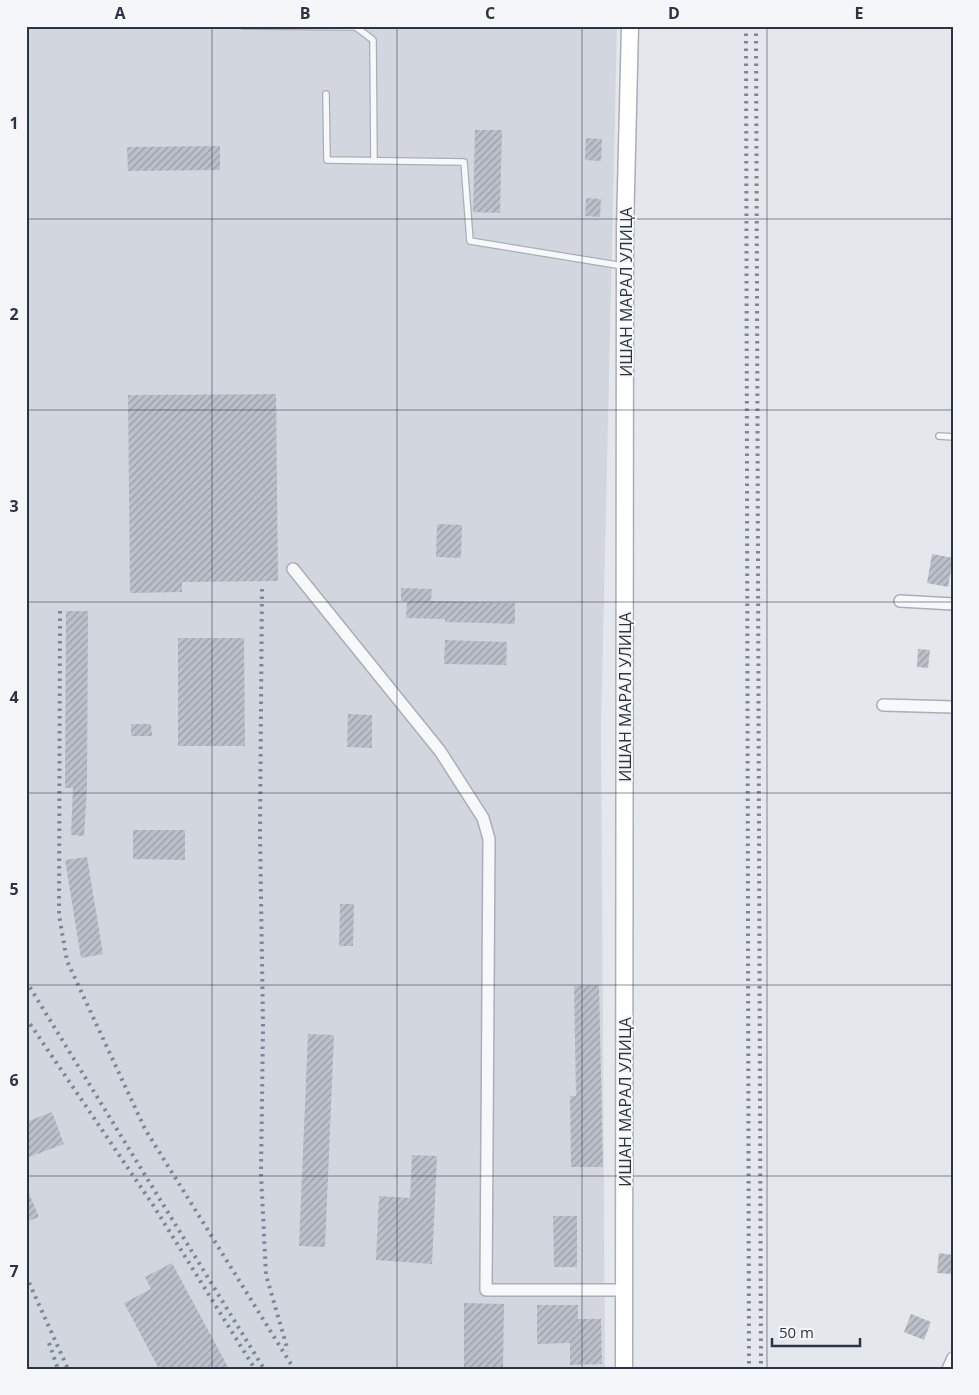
<svg xmlns="http://www.w3.org/2000/svg" width="979" height="1395" font-family="'Open Sans',sans-serif">
	<style>
		.built { fill: #d2d6de }
		.building { fill: url(#building-hatch) }
		.lines { fill: none; stroke-linecap: round; stroke-linejoin: round }
		.lane-casing { stroke: #a9aeb7; stroke-width: 8 }
		.street-casing { stroke: #a9aeb7; stroke-width: 14 }
		.secondary-casing { stroke: #a9aeb7; stroke-width: 19 }
		.lane { stroke: #f7f8fa; stroke-width: 5.5 }
		.street { stroke: #f7f8fa; stroke-width: 11 }
		.secondary { stroke: #fff; stroke-width: 16 }
		.rail { stroke: #7d8696; stroke-width: 4; stroke-dasharray: 2.5 5; stroke-linecap: butt }
		.grid { fill: none; stroke: #2b3445; stroke-width: 1; stroke-opacity: 0.55 }
		.labels { text-anchor: middle; dominant-baseline: central; stroke-width: 4; stroke-linejoin: round; paint-order: stroke }
		.street-label { font-size: 16px; fill: #2b3445; stroke: #f4f6f9 }
		.neatline { fill: none; stroke: #2b3445; stroke-width: 2 }
		.grid-label { font-size: 16px; text-anchor: middle; font-weight: bold; fill: #2b3445 }
	</style>
	<defs>
		<pattern id="building-hatch" width="6" height="6" patternUnits="userSpaceOnUse" patternTransform="scale(1.25)"><rect width="6" height="6" fill="#bbc0ca"/><path d="M-1 1l2-2M0 6l6-6M5 7l2-2" fill="none" stroke="#989da6"/></pattern>
	</defs>
	<rect width="100%" height="100%" fill="#e4e7ec"/>
	<path class="built" d="M26,26H617L601,728L605,1369H26Z"/>
	<path class="building" d="M475,130H502L500,213L473,212Z
		M586,138L602,139L601,161L585,160Z
		M220,146V170L128,171L127,147Z
		M586,198L601,199L600,217L585,216Z
		M276,394L278,581L182,582V592L130,593L128,395Z
		M437,524L462,525L461,558L436,557Z
		M932,554L953,558L948,587L927,583Z
		M401,588L432,589L431,601L515,603V624L445,622V619L406,618L407,601H401Z
		M66,611H88L87,788L84,836L71,835L73,788H65Z
		M178,638H244L245,746H178Z
		M445,640L507,642L506,665L444,664Z
		M918,649L930,650L928,668L917,667Z
		M348,714L372,715V748L347,747Z
		M131,724H151L152,736H131Z
		M133,830H185V860L133,859Z
		M87,857L103,954L81,958L65,860Z
		M340,904H354L353,946H339Z
		M599,985L603,1167H571L570,1096H576L574,986Z
		M308,1034L334,1035L325,1247L299,1246Z
		M52,1112L64,1144L29,1157L26,1150V1122Z
		M412,1155L437,1156L432,1264L376,1260L379,1196L410,1198Z
		M26,1186L39,1217L26,1222Z
		M553,1216H577V1267H554Z
		M939,1253L953,1255V1274L937,1273Z
		M172,1263L229,1369H159L124,1303L151,1289L145,1277Z
		M464,1303L504,1304L503,1369H464Z
		M537,1305H578V1319H601L602,1364L570,1365V1343L537,1344Z
		M911,1314L931,1322L924,1340L904,1332Z"/>
	<g class="lines">
		<g class="lane-casing">
			<path id="lane" d="M243,26L356,27L373,40L374,161
				M326,94L327,160L464,162L470,241L623,266
				M939,436L953,437"/>
		</g>
		<g class="street-casing">
			<path id="street" d="M293,569L440,751L483,818L489,839L486,1290H624
				M900,601L953,604
				M883,705L953,707
				M948,1369L953,1358"/>
		</g>
		<g class="secondary-casing">
			<path id="secondary" d="M624,1369L625,229L630,26"/>
		</g>
		<use href="#lane" class="lane"/>
		<use href="#street" class="street"/>
		<use href="#secondary" class="secondary"/>
		<path class="rail" d="M746,26L749,1369
			M756,26L761,1369
			M262,589L260,832L263,1025L261,1174L266,1275L288,1351
			M60,611L59,915L67,961L145,1129L294,1369
			M26,981L264,1369
			M26,1018L153,1205L255,1369
			M26,1276L68,1369
			M49,1343L58,1369"/>
	</g>
	<path class="grid" d="M212,26V1369M397,26V1369M582,26V1369M767,26V1369M26,219H953M26,410H953M26,602H953M26,793H953M26,985H953M26,1176H953"/>
	<g class="labels">
		<g class="street-label">
			<text transform="translate(626 292) rotate(-90)">ИШАН МАРАЛ УЛИЦА</text>
			<text transform="translate(625 697) rotate(-90)">ИШАН МАРАЛ УЛИЦА</text>
			<text transform="translate(625 1102) rotate(-90)">ИШАН МАРАЛ УЛИЦА</text>
		</g>
	</g>
	<rect width="979" height="1395" fill="none" stroke="#f4f6f9" stroke-width="55"/>
	<path d="M772 1338v8h88v-8" fill="none" stroke="#2b3445" stroke-width="2.5"/>
	<text x="779" y="1338" font-size="15" fill="#2b3445" stroke="#f4f6f9" stroke-width="4" paint-order="stroke">50 m</text>
	<rect x="28" y="28" width="924" height="1340" class="neatline"/>
	<g class="grid-label">
		<text x="120" y="19">A</text>
		<text x="305" y="19">B</text>
		<text x="490" y="19">C</text>
		<text x="674" y="19">D</text>
		<text x="859" y="19">E</text>
		<text x="14" y="129">1</text>
		<text x="14" y="320">2</text>
		<text x="14" y="512">3</text>
		<text x="14" y="703">4</text>
		<text x="14" y="895">5</text>
		<text x="14" y="1086">6</text>
		<text x="14" y="1277">7</text>
	</g>
</svg>
